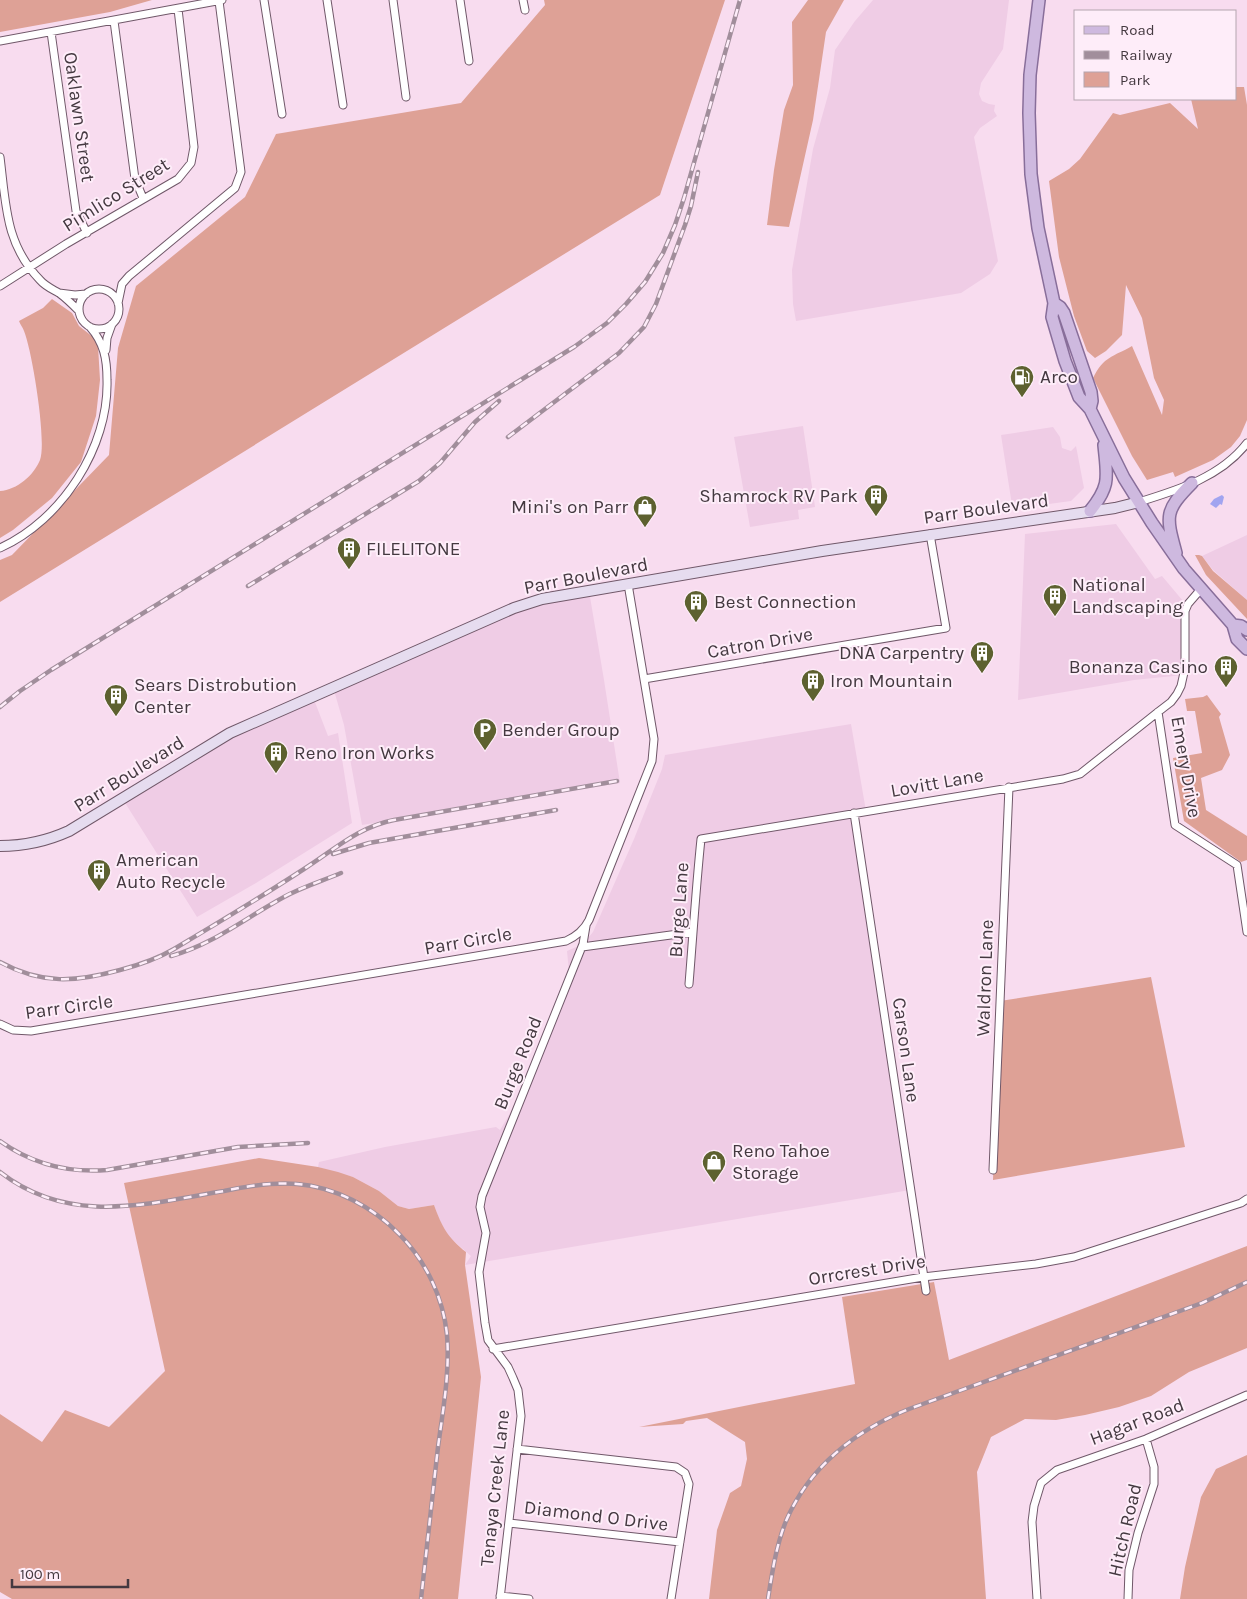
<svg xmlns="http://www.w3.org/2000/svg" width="1247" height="1599" font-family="Karla,sans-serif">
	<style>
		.built { fill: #efcce5 }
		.green { fill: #dea196 }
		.water { fill: #a1a4f0 }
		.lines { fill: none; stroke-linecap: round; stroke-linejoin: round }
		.minor-casing { stroke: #705869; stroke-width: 9 }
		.secondary-casing { stroke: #705869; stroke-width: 12 }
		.primary-casing { stroke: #886e9a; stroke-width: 14 }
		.minor { stroke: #fff; stroke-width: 7 }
		.secondary { stroke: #e6dcef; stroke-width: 10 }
		.primary { stroke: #ceb9df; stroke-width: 11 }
		.rail-casing { stroke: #a18e9b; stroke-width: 4.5 }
		.rail { stroke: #feedf9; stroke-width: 2.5; stroke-dasharray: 8; stroke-linecap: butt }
		.labels { text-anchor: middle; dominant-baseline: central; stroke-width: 4; stroke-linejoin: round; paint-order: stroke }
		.street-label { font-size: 19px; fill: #443940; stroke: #feedf9 }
		.poi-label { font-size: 19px; fill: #443940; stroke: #feedf9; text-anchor: start }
	</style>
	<rect width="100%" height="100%" fill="#f8dcef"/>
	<path class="built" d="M873,0H1009L1003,49L981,83L979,94L982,101L989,104L995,105L994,111L997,116L980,128L974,137L998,261L990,274L961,293L796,321L793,304L792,270L813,149L830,88L835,50L855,21Z
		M803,426L815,507L798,510L799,519L750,527L734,437Z
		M1053,427L1060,437L1062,448L1071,451L1076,446L1084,488L1071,501L1034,506L1032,499L1025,503L1012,505L1001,435Z
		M1116,524L1155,579L1162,576L1183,601L1181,663L1184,675L1134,680L1018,700L1025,534Z
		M1247,535V600L1213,570L1202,556Z
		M589,591L604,680L620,783L362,825L344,725L333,687L514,608Z
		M313,697L328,736L338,733L352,823L256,883L197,917L122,798L211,743Z
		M851,724L866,811L854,813L910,1190L465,1265L471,1256L449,1237L439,1219L434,1205L409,1209L398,1206L379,1191L353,1177L318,1167L319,1162L385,1147L496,1127L500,1130L509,1115L522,1088L569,972L567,951L583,944L593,932L634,839L662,769L665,755Z"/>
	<path class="green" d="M0,0H152L110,12L0,32Z
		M544,0H725L660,195L0,602V560L12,555L109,455L118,348L136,286L245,197L276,134L461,103L545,5Z
		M808,0H844L826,32L813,120L789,227L767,225L774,170L784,110L793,85L792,22Z
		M1236,87H1244L1247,105V420L1240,436L1231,447L1213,460L1175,477L1173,472L1147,480L1132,456L1093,378C1104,356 1113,357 1132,346L1162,415L1164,400L1154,378L1142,318L1126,285L1122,335L1106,351L1095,358L1087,351L1074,316L1059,257L1049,181L1069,169L1080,159L1113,113L1120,115L1170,103L1198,129L1191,99H1236Z
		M52,299L72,313L79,326L93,337L98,346L100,380L96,416L81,462L52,498L13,530L0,538V491C17,490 34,475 40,460C47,442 32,350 24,331C23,328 20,324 19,321L43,308Z
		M1199,555L1202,556L1213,571L1247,600V619L1206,575L1195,555Z
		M1207,695L1221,714L1219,717L1230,755L1222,770L1201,778L1206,810L1247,836V860L1241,862L1184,821L1173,758L1202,753L1195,711H1187L1185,699L1203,697Z
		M1151,977L1185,1147L993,1180L1000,1001Z
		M259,1158L318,1167L338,1172L353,1177L379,1191L398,1206L409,1209L434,1205C442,1227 448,1238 466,1252L465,1265L481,1377L458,1599H12L0,1592V1414L42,1442L65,1410L109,1427L165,1371L124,1183Z
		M1247,1246V1348L1189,1372L1151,1396L1119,1407L1085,1415L1056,1420L1025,1419L991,1437L977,1472L986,1599H709L717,1530L730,1493L741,1486L747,1459L745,1442L707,1418L686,1421L683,1424L639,1427L855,1384L842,1297L934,1282L949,1360Z
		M1247,1455V1599H1180L1185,1567L1201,1497L1216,1469Z"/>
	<path class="water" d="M1222,495L1224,497L1222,505L1220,504L1216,508L1210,504L1214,499Z"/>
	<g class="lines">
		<g class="minor-casing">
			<path id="minor" d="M264,0L282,114
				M327,0L343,105
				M393,0L406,97
				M460,0L469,61
				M523,0L525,10
				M114,21L135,179L143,198
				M51,32L76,211L87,233
				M0,41L222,0
				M0,157C6,204 5,244 40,280C45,286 52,289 59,293C66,298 73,305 79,311
				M0,286L66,244L178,179L191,163L194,147L178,9
				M79 309a20 20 0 1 1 40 0a20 20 0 1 1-40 0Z
				M59,293L75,295L86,294
				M118,303L122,284L129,276L235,188L241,172L219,1
				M106,350L107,338L112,324
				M1139,502C1178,490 1221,477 1247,443
				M0,548C62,520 109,447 107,380C107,359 104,343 90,327
				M644,679L946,628L930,534
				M1158,712L1175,825L1237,865L1247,932
				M854,813L926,1291
				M582,947L693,932
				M689,984C693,935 696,887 701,839L1063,779L1080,774L1158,712L1171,702L1177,694L1181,686L1185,668V611L1188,604L1201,589
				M0,1024L13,1030L31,1031L566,941C577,936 584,930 589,920L652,761L654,739L628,584
				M993,1170L1009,787
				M493,1349L923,1277L1036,1264L1074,1257L1241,1203L1247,1199
				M517,1449L676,1467L685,1473L689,1484L671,1599
				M509,1523L680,1542
				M500,1596L529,1599
				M500,1599L521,1416L518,1390L513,1378L508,1367L488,1340L485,1323L479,1272L486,1233L480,1207L482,1196L583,944L586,926
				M1037,1599L1032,1522L1034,1506L1041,1483L1057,1470L1146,1439L1247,1395
				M1128,1599L1129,1570L1138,1533L1154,1484V1467L1146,1439"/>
		</g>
		<g class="secondary-casing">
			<path id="secondary" d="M0,846C25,846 47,841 69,831L230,733L514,608L542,599L822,551L1115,508L1139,502"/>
		</g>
		<g class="primary-casing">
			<path id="primary" d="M1039,0L1030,75L1029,113L1031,174L1038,228L1054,303L1052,317L1065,361L1079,397L1090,409L1124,478L1152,523L1184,569L1233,625L1237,639L1247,649
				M1054,303L1060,307L1064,313L1091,392L1092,401L1090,409
				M1090,511C1111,485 1107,477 1104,445
				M1176,553C1166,516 1164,511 1192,483
				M1233,625L1241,626L1247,630"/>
		</g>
		<use href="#minor" class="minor"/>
		<use href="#secondary" class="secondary"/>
		<use href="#primary" class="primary"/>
		<g class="rail-casing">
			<path id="rail" d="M508,437L619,353L644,327L656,304L685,225L691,206L698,172
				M248,586L419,481L440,463L475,422L499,401
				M0,707L20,691L51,670L574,347L607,323L626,304L645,282L663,253L675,225L684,198L740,0
				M333,854L369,843L556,810
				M171,956C212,945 247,917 284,897C302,887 322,881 341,873
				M0,962C42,985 76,982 120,970C139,965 157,959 174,949C218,923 261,897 304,869C334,850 358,827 394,820L617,781
				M0,1141C32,1164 68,1173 107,1170L238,1147L308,1143
				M0,1172C69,1226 146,1204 224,1191C248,1186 272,1182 297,1184C335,1187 373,1207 399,1234C426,1261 443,1297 447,1335C450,1372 443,1410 438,1447C432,1498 427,1548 421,1599
				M768,1599C772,1573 776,1546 786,1521C809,1467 856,1430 909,1409L1202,1303L1247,1282"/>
		</g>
		<use href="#rail" class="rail"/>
	</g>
	<defs>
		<g id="fuel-pin" transform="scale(1.25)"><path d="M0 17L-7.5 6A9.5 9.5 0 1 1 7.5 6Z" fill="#5d612f" stroke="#feedf9"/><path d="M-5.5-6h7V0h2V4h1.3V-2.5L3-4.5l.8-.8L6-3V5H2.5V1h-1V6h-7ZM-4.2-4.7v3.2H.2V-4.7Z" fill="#fff"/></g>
		<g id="building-pin" transform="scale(1.25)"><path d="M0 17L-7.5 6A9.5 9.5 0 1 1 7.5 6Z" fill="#5d612f" stroke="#feedf9"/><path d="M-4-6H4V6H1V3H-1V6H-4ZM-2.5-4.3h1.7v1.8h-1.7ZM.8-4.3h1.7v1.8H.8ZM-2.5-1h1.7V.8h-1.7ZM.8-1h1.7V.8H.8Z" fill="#fff"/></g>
		<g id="shop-pin" transform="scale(1.25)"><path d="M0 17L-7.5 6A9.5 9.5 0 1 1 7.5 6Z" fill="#5d612f" stroke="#feedf9"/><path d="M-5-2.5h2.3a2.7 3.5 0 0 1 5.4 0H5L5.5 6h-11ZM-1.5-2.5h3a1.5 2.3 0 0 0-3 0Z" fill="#fff"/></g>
		<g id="parking-pin" transform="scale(1.25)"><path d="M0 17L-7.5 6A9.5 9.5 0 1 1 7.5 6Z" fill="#5d612f" stroke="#feedf9"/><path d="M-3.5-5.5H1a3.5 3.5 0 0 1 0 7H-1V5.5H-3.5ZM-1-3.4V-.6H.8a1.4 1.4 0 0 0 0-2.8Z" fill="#fff"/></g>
	</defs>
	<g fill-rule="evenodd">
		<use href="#fuel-pin" x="1022" y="377"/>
		<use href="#building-pin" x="876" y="496"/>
		<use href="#shop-pin" x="645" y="507"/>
		<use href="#building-pin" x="349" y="549"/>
		<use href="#building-pin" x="1055" y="596"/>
		<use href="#building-pin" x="696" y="602"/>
		<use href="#building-pin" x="982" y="653"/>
		<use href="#building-pin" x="1226" y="667"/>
		<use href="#building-pin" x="813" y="681"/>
		<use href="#building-pin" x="116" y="696"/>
		<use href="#parking-pin" x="485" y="730"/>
		<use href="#building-pin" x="276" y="753"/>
		<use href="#building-pin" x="99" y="871"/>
		<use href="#shop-pin" x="714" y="1162"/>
	</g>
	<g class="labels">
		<g class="street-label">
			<text transform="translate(79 117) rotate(82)">Oaklawn Street</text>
			<text transform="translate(116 195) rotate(-32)">Pimlico Street</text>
			<text transform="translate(986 509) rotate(-8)">Parr Boulevard</text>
			<text transform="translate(586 576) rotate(-11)">Parr Boulevard</text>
			<text transform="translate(760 643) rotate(-10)">Catron Drive</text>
			<text transform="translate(1186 767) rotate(80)">Emery Drive</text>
			<text transform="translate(129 774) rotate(-32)">Parr Boulevard</text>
			<text transform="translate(937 783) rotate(-10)">Lovitt Lane</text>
			<text transform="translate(679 910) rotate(-86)">Burge Lane</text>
			<text transform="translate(468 941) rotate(-10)">Parr Circle</text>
			<text transform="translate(985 978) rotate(-88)">Waldron Lane</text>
			<text transform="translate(69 1007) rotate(-8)">Parr Circle</text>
			<text transform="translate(906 1050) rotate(82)">Carson Lane</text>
			<text transform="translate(518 1063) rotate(-68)">Burge Road</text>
			<text transform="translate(867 1270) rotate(-9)">Orrcrest Drive</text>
			<text transform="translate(1137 1422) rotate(-21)">Hagar Road</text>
			<text transform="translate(495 1488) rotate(-84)">Tenaya Creek Lane</text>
			<text transform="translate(596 1516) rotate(7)">Diamond O Drive</text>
			<text transform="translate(1125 1530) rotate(-77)">Hitch Road</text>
		</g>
		<g class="poi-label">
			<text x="1040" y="377">Arco</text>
			<text x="858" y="496" text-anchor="end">Shamrock RV Park</text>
			<text x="628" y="507" text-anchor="end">Mini's on Parr</text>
			<text x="366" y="549">FILELITONE</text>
			<text x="1072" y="585">National<tspan x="1072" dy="22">Landscaping</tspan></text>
			<text x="714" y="602">Best Connection</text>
			<text x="964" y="653" text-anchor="end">DNA Carpentry</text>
			<text x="1208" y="667" text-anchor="end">Bonanza Casino</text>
			<text x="830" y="681">Iron Mountain</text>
			<text x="134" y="685">Sears Distrobution<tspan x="134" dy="22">Center</tspan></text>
			<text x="502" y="730">Bender Group</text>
			<text x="294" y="753">Reno Iron Works</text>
			<text x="116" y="860">American<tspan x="116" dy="22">Auto Recycle</tspan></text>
			<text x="732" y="1151">Reno Tahoe<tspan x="732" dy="22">Storage</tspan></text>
		</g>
	</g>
	<rect x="1074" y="10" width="162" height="90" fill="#feedf9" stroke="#b4a5af"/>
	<rect x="1084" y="26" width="25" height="8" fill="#ceb9df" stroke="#b4a5af"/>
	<text x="1120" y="35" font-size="15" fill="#443940">Road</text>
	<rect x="1084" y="51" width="25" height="8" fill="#a18e9b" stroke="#b4a5af"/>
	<text x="1120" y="60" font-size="15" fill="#443940">Railway</text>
	<rect x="1084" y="72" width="25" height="15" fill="#dea196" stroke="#b4a5af"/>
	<text x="1120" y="85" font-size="15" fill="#443940">Park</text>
	<path d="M12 1579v8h116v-8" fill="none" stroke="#443940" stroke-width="2.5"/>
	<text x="20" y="1579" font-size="15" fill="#443940" stroke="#feedf9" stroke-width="4" paint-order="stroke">100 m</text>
</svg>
